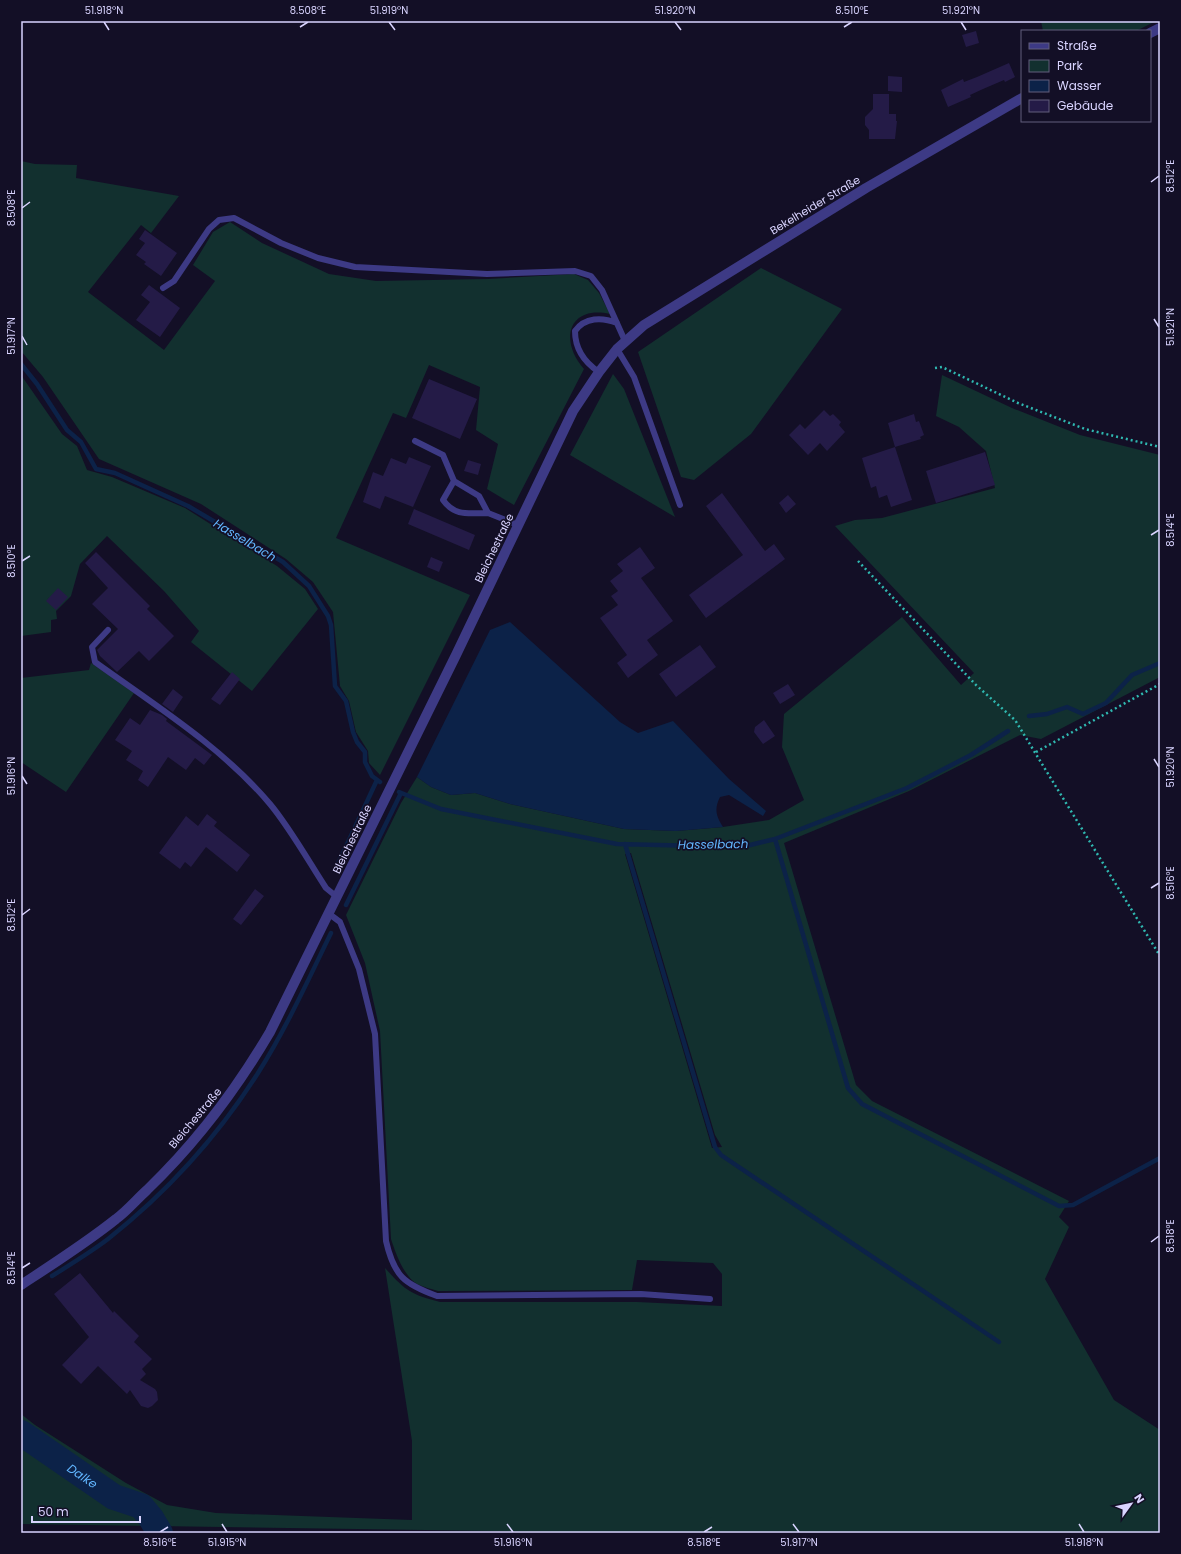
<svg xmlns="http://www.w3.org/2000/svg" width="1181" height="1554" font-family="Poppins,sans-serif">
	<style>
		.green { fill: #12302f; fill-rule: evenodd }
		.water { fill: #0c2248 }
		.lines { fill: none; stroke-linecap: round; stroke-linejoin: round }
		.stream { stroke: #0c2248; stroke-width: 4.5 }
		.river { stroke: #0c2248; stroke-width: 26 }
		.building { fill: #241b47 }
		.path { stroke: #2fb8b0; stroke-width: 2.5; stroke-dasharray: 2 3; stroke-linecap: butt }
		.service { stroke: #3d3a85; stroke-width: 6 }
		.tertiary { stroke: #3d3a85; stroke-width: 10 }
		.ticks { fill: none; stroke: #d9d4ff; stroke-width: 1.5 }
		.labels { text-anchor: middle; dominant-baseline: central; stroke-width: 3.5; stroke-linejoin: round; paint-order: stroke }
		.street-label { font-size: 11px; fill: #d9d4ff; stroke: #130f26 }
		.water-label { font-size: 12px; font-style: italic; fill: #62b6ff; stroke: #130f26 }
		.neatline { fill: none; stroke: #d9d4ff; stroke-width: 1.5 }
		.ticks-label { font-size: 10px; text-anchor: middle; fill: #d9d4ff }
	</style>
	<rect width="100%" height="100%" fill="#130f26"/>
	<path class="green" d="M1041,21H1156L1136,31H1043Z
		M21,161L35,164L77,165L76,178L179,196L151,233L141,225L88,292L164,350L215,281L193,265L213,232L230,222L262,243L329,274L376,281L488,279L574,274L588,280L599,293L610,314C568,305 559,341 584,369L514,505L487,489L498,444L476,430L480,387L429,365L406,418L393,413L336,538L470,595L380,775L369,763L368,751L356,732L349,701L340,686L333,612L313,582L286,559L201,504L99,459L43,377L21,351Z
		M761,268L842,309L751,434L694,480L681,477L638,352Z
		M613,374L624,389L675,517L570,455Z
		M21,375L62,434L77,446L87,470L112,477L185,508L277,566L305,589L318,609L252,691L191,642L199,631L164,591L107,536L80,564L71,596L56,611L57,619L51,620V632L21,636Z
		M942,375L1012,408L1080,435L1160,455V677L1041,739L1020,735L909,791L784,843L856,1085L872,1101L1069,1201L1059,1217L1069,1227L1045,1279L1114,1400L1160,1430V1533H626L21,1524V1414L35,1425L126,1483L167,1505L216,1513L412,1520V1441L385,1268C406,1291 410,1294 440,1302H637L722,1306V1274L713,1263L637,1260L632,1290L438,1291C432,1289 423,1287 417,1284C403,1275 396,1254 391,1239L380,1031L365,963L346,915L401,803L417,777L431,787L451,795L475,793L510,804L624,829L676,831L723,827L769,820L804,800L782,747L784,714L902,617L961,685L974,673L835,526L855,520L882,518L995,488L986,451L959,427L936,416ZM631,853L715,1135L722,1147L712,1148L625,854Z
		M91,663L134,693L66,792L21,762V678L89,670Z"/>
	<path class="water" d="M510,622L620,722L638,733L673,721L729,779L766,811L763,816L729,795L720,797C714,809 716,816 723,827L676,831L624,829L510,804L475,793L451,795L431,787L417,777L490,630Z"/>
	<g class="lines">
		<path class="stream" d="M21,364L37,384L67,430L81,442L96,469L115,473L188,506L283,562L309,586L328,616L331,625L335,686L346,701L353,732L357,742L365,752V762L372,776L380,782
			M1029,716L1047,714L1067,707L1083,714L1106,703L1132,675L1160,663
			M399,792L441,809L617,844L742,847L775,839L907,788L971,755L1008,731
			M775,839L848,1088L862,1104L1059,1206L1073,1205L1160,1158
			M625,844L715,1147L721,1155L999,1342
			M335,870L377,780
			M346,905L401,793
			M52,1276C71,1264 91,1252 108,1239C166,1193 218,1136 258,1073C286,1029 308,980 331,933"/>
		<path class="river" id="s1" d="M21,1433L114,1497L141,1506L151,1518L160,1533"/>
	</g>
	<path class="building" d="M976,31L979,43L966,47L962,35Z
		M1009,63L1015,77L1005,82L1004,80L983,89L970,95L971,97L948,107L941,90L963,79L964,82L977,77Z
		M888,76L902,77V92L888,91Z
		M873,94H889V114H896V121H897L895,139H869V130L865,125V117L873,109Z
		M145,230L177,253L161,276L144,264L146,262L136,255L145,243L139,239Z
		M149,285L180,308L160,337L136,320L150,302L141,295Z
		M429,379L477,399L460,439L412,418Z
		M824,410L830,416L833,414L841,422L839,425L845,432L827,451L820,443L808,455L789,435L800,424L805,429Z
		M914,414L916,422L919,421L924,435L920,437L921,439L895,447L912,500L891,507L887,495L879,498L876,486L871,488L862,458L895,447L888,423Z
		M985,452L995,485L936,503L926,471Z
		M409,457L431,466L413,507L385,496L380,509L363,502L373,472L383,476L391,458L406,464Z
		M468,460L481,464L478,475L464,471Z
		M722,493L765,551L774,544L785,559L706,618L689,595L743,555L706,506Z
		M788,495L796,504L786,513L779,503Z
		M414,509L475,535L469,550L408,524Z
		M640,547L655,568L641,578L673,621L647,640L658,655L628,678L617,663L627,655L600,618L618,605L611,596L618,591L610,581L623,571L617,564Z
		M96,552L150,606L147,609L174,636L149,661L139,651L117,672L100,656L97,650L118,629L92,604L108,588L85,563Z
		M431,557L443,562L439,572L427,567Z
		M58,588L68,597L56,610L46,601Z
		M700,645L716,667L676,697L659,674Z
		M232,672L240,679L220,705L211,699Z
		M788,684L795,695L780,704L773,693Z
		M173,689L183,697L173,712L162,704Z
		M150,710L162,715L167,719L166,721L212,755L204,765L195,758L186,770L168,757L148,787L138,780L143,771L126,760L132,751L115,740L130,718L140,725Z
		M764,720L775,736L763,744L754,732L755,727Z
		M207,814L217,822L214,826L250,855L237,872L206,847L191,867L185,862L180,869L159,853L186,816L198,826Z
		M255,889L264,896L241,925L233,919Z
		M80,1273L113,1313L114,1311L139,1336L134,1342L152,1359L142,1369L146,1374L140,1380L155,1389L157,1392L158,1400L152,1406L148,1408L141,1406L130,1390L127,1394L98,1366L81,1384L62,1365L89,1337L54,1294Z"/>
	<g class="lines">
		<path class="path" d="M935,368L942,367L1018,403L1085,429L1160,447
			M858,561L976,685L1015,720L1160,956
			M1036,752L1160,684"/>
		<path class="service" d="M163,288L174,281L209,229L219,220L234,218L281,243L318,258L355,267L487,274L575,271L591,276L602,290L625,341
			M617,349L634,377L680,505
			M599,372C584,362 575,349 575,331C585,317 602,317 617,323
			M415,441L443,455L454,481L479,496L488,513L518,525
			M454,481L443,500C455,517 469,513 488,513
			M108,630L92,647L95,662C156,706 222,747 270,804C290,828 309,862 326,888L337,897
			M328,913L340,922L359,969L375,1034L386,1241C394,1276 404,1284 437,1296L641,1294L710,1299"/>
		<path class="tertiary" d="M1150,33L1160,28
			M21,1285C53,1264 86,1243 116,1219C127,1211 137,1199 147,1190C196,1143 236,1090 270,1032L456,655L573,411L599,372L617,349L644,325L866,188L1022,98"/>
	</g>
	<path class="ticks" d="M104,22L109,30M389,22L395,30M675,22L681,30M961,22L966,30M300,27L308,22M844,27L852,22M1151,182L1159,176M22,208L30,202M1154,319L1159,327M22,336L27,345M1151,535L1159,530M22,561L30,556M1154,759L1159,767M22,776L27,784M1151,888L1159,883M22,915L30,909M1151,1242L1159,1236M22,1268L30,1263M222,1524L227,1532M507,1524L513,1532M793,1524L799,1532M1079,1524L1084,1532M160,1532L168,1527M704,1532L712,1527"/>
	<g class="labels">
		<g class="street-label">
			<text transform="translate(815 205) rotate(-31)">Bekelheider Straße</text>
			<text transform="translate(494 548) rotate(-64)">Bleichestraße</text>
			<text transform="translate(352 839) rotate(-64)">Bleichestraße</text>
			<text transform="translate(195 1118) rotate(-50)">Bleichestraße</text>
		</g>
		<g class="water-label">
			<text transform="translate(245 540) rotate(31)">Hasselbach</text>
			<text transform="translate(713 844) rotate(-1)">Hasselbach</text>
			<text stroke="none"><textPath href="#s1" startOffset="75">Dalke</textPath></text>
		</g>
	</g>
	<rect width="1181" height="1554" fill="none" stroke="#130f26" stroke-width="44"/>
	<rect x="1021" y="30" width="130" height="92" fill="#130f26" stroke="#625e7d"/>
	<rect x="1029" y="43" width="20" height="6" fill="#3d3a85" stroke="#625e7d"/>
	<text x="1057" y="50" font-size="12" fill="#d9d4ff">Straße</text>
	<rect x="1029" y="60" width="20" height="12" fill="#12302f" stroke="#625e7d"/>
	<text x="1057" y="70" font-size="12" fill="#d9d4ff">Park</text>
	<rect x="1029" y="80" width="20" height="12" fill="#0c2248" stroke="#625e7d"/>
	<text x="1057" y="90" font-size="12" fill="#d9d4ff">Wasser</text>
	<rect x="1029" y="100" width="20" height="12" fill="#241b47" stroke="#625e7d"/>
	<text x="1057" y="110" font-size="12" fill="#d9d4ff">Gebäude</text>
	<g transform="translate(1131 1504) rotate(57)" stroke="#130f26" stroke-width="3" paint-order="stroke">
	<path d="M0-3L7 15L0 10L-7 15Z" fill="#d9d4ff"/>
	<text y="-6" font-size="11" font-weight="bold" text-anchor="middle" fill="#d9d4ff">N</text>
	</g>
	<path d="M32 1516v6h108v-6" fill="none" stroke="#d9d4ff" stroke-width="2"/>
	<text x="38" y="1516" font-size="12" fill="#d9d4ff" stroke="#130f26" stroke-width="3" paint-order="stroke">50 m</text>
	<rect x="22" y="22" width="1137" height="1510" class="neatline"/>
	<g class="ticks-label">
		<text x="104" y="14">51.918°N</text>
		<text x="308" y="14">8.508°E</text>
		<text x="389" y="14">51.919°N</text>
		<text x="675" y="14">51.920°N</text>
		<text x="852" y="14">8.510°E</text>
		<text x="961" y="14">51.921°N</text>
		<text transform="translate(1170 176) rotate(-90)" y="4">8.512°E</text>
		<text transform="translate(11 208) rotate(-90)" y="4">8.508°E</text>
		<text transform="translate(1170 327) rotate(-90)" y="4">51.921°N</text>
		<text transform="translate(11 336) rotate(-90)" y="4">51.917°N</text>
		<text transform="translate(1170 530) rotate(-90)" y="4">8.514°E</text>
		<text transform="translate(11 561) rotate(-90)" y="4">8.510°E</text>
		<text transform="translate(1170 767) rotate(-90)" y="4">51.920°N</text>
		<text transform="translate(11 776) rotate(-90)" y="4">51.916°N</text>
		<text transform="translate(1170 883) rotate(-90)" y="4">8.516°E</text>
		<text transform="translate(11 915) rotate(-90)" y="4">8.512°E</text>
		<text transform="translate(1170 1236) rotate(-90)" y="4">8.518°E</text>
		<text transform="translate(11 1268) rotate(-90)" y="4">8.514°E</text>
		<text x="160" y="1546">8.516°E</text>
		<text x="227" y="1546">51.915°N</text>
		<text x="513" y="1546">51.916°N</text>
		<text x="704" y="1546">8.518°E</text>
		<text x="799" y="1546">51.917°N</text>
		<text x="1084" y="1546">51.918°N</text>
	</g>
</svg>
